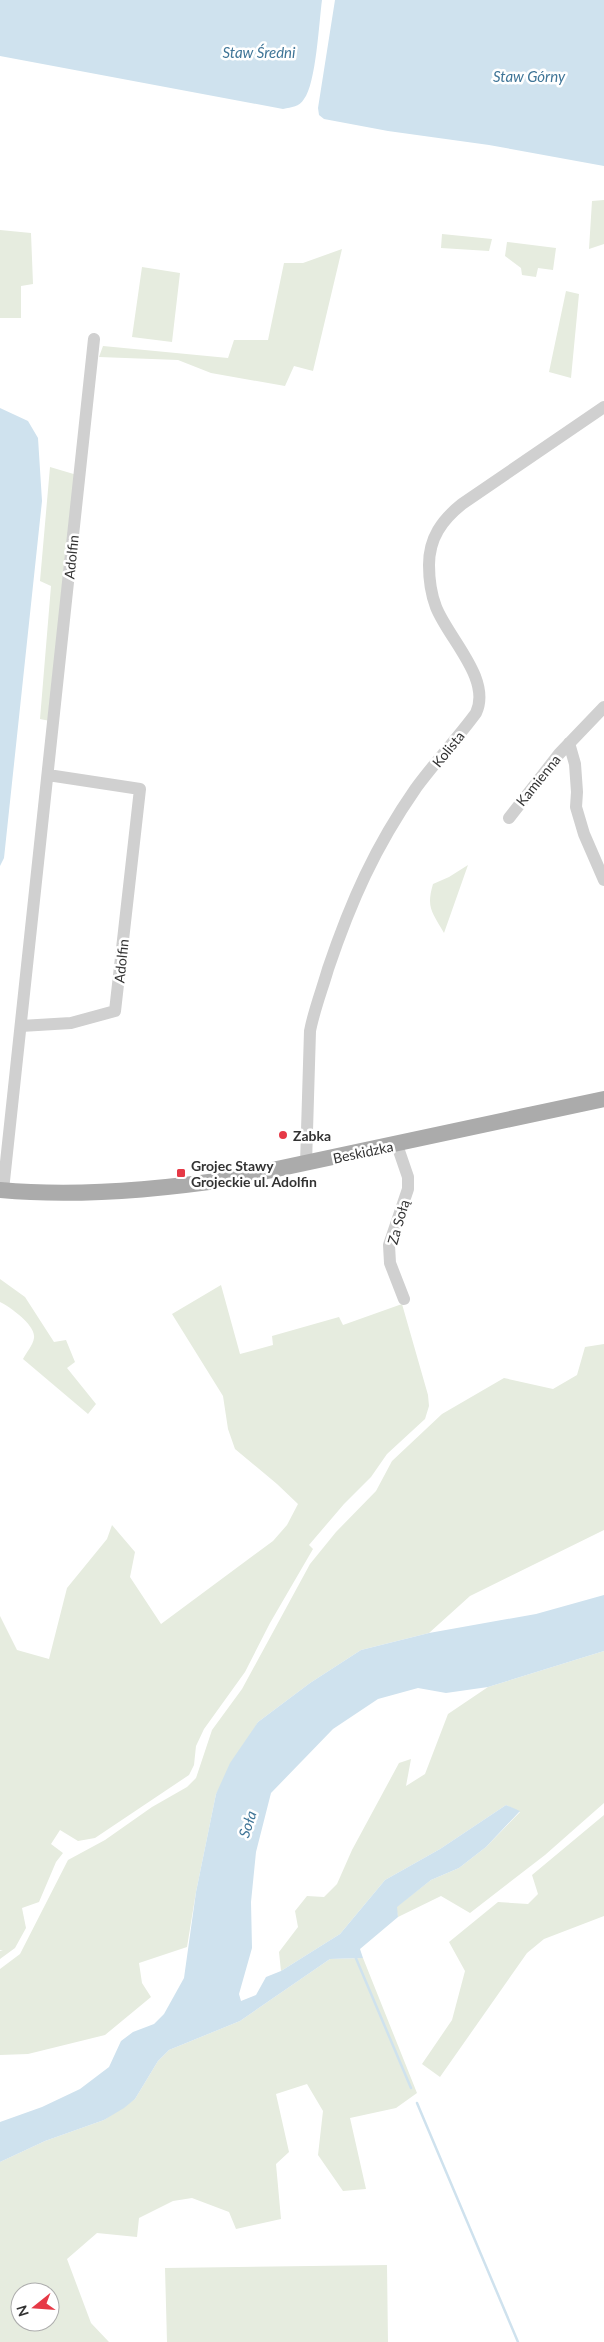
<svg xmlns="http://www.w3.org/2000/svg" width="604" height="2342" font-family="Lato,sans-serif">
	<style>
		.green { fill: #e6ecdf; fill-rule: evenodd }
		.water { fill: #cfe2ee }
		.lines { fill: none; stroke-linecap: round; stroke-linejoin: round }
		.stream { stroke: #cfe2ee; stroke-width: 2.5 }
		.minor { stroke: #d0d0d0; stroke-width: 12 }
		.major { stroke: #ababab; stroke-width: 16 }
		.poi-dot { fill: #e63946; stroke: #fff; stroke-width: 2 }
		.labels { text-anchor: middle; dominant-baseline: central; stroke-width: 5; stroke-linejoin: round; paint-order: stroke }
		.street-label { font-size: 14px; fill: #333; stroke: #fff }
		.poi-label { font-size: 14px; font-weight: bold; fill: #333; stroke: #fff; text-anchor: start }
		.water-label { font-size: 15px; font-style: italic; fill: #3f7597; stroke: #fff }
	</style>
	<rect width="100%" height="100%" fill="#fff"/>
	<path class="green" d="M604,200V244L589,249L592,201Z
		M0,230L31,233L33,284L21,286V318H0Z
		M442,234L492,239L489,251L441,248Z
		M507,242L556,248L553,270L538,268L536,277L522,275L521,268L505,256Z
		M342,249L313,371L294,366L285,386L211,373L178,360L99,357L103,346L228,358L234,340H268L284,263H303Z
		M142,267L180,273L172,342L132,337Z
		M566,291L579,294L571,378L549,372Z
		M50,467L77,475L50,721L40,719L51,586L40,581Z
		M468,865L444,933C432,912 426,908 433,884L449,877Z
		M0,1279L25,1297L54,1342L66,1340L75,1362L67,1368L96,1404L88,1414L23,1359C26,1353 33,1345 34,1338C36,1325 10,1307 0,1302Z
		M221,1285L240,1354L273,1345L272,1336L339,1317L343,1325L402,1304L428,1395L429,1406L425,1419L387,1454L371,1477L344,1504L309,1545L313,1549L270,1623L245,1672L204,1729L196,1746L194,1765L189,1775L95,1838L78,1841L60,1830L51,1844L63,1853L56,1862L39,1902L22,1908L26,1928L15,1948L0,1959V1951L3,1950H0V1616L17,1650L49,1659L67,1588L107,1539L112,1525L135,1552L130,1577L161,1624L273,1541L287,1525L298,1504L277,1484L235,1449L228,1429L223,1396L172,1314Z
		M604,1344V1530L470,1596L429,1633L361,1650L310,1683L258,1722L216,1794L196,1892L187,1947L139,1963L142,1983L151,1997L105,2035L28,2054L0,2055V1969L20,1954L68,1860L105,1840L152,1807L187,1787L196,1778L212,1730L242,1689L310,1564L336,1532L376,1491L392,1461L442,1414L504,1378L553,1389L577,1375L585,1347Z
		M604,1651V1803L545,1855L470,1913L441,1896L398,1917L396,1907L431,1880L459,1868L486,1847L520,1812L506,1805L440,1849L385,1880L340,1934L281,1971L279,1952L298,1927L295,1911L307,1896L324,1897L337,1884L352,1850L399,1763L411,1759L406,1786L425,1774L448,1714L488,1687Z
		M604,1815V1916L544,1939L527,1953L440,2077L422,2064L452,2020L465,1971L449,1942L498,1902L528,1904L538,1894L532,1875Z
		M363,1958L417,2093L396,2108L350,2118L366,2189L343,2191L318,2155L323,2111L307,2084L276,2094L289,2152L276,2164L281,2219L236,2229L229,2212L192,2198L173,2201L139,2218L137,2237L97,2233L67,2259L91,2323L109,2342H0V2162L45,2141L104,2120L135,2099L158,2061L169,2050L240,2021L330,1959ZM20,2292H50V2322H20Z
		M387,2265L388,2342H167L165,2268Z"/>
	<path class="water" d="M0,0H322C319,22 316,84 304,99C299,107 292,107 283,109L0,56Z
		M335,0H604V166L489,145L388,131L324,119L319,115L318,108Z
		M0,408L28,421L38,438L42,501L4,858L0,866Z
		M604,1595V1651L488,1687L446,1693L418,1688L378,1699L333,1729L271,1793L256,1852L251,1902L252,1948L239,1994L241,2001L256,1995L266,1977L281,1971L340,1934L385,1880L440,1849L506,1805L520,1811L486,1847L459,1868L431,1880L397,1907L398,1917L360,1949L363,1958L330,1959L240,2021L169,2050L158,2061L135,2099L124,2108L104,2120L45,2141L0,2162V2122L42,2107L80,2089L109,2067L121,2041L133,2032L154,2024L164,2014L184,1978L196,1892L216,1794L230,1763L258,1722L310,1683L361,1650L429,1633L536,1614Z"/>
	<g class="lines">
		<path class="stream" d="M355,1956L411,2088
			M417,2103L518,2342"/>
		<path class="minor" d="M569,743L575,764L577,792L576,807L584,834L604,880
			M509,818L559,754L604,707
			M21,1026L71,1023L115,1011L140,789L48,775
			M397,1145L408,1177V1189L389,1245L390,1263L404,1299
			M306,1164L310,1031C314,1010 322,990 328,969C351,901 375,847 416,788C435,762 457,739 476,713C492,679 448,638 436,607C431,594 429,579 429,565C429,538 442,520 462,504L604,407
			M3,1190L94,339"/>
		<path class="major" d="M0,1190C75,1197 156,1190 230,1179L604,1099"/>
	</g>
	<g class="poi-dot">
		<circle cx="283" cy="1135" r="5"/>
		<rect x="176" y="1168" width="10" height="10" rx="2.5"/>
	</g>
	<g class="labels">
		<g class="street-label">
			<text transform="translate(71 557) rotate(-84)">Adolfin</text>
			<text transform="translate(448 749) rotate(-51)">Kolista</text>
			<text transform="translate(538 780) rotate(-51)">Kamienna</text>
			<text transform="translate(121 961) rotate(-84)">Adolfin</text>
			<text transform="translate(363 1152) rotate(-12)">Beskidzka</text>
			<text transform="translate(398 1222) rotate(-74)">Za Sołą</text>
		</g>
		<g class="poi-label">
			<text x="293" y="1135">Zabka</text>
			<text x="191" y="1165">Grojec Stawy<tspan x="191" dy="16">Grojeckie ul. Adolfin</tspan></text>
		</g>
		<g class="water-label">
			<text x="259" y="52">Staw Średni</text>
			<text x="529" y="76">Staw Górny</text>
			<text transform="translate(247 1824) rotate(-72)">Soła</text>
		</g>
	</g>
	<g transform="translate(35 2307) rotate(253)"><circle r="24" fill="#ffffff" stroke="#adadad"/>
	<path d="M0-4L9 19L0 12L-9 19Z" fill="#e63946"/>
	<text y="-8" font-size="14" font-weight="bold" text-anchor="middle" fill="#333333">N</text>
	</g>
</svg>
